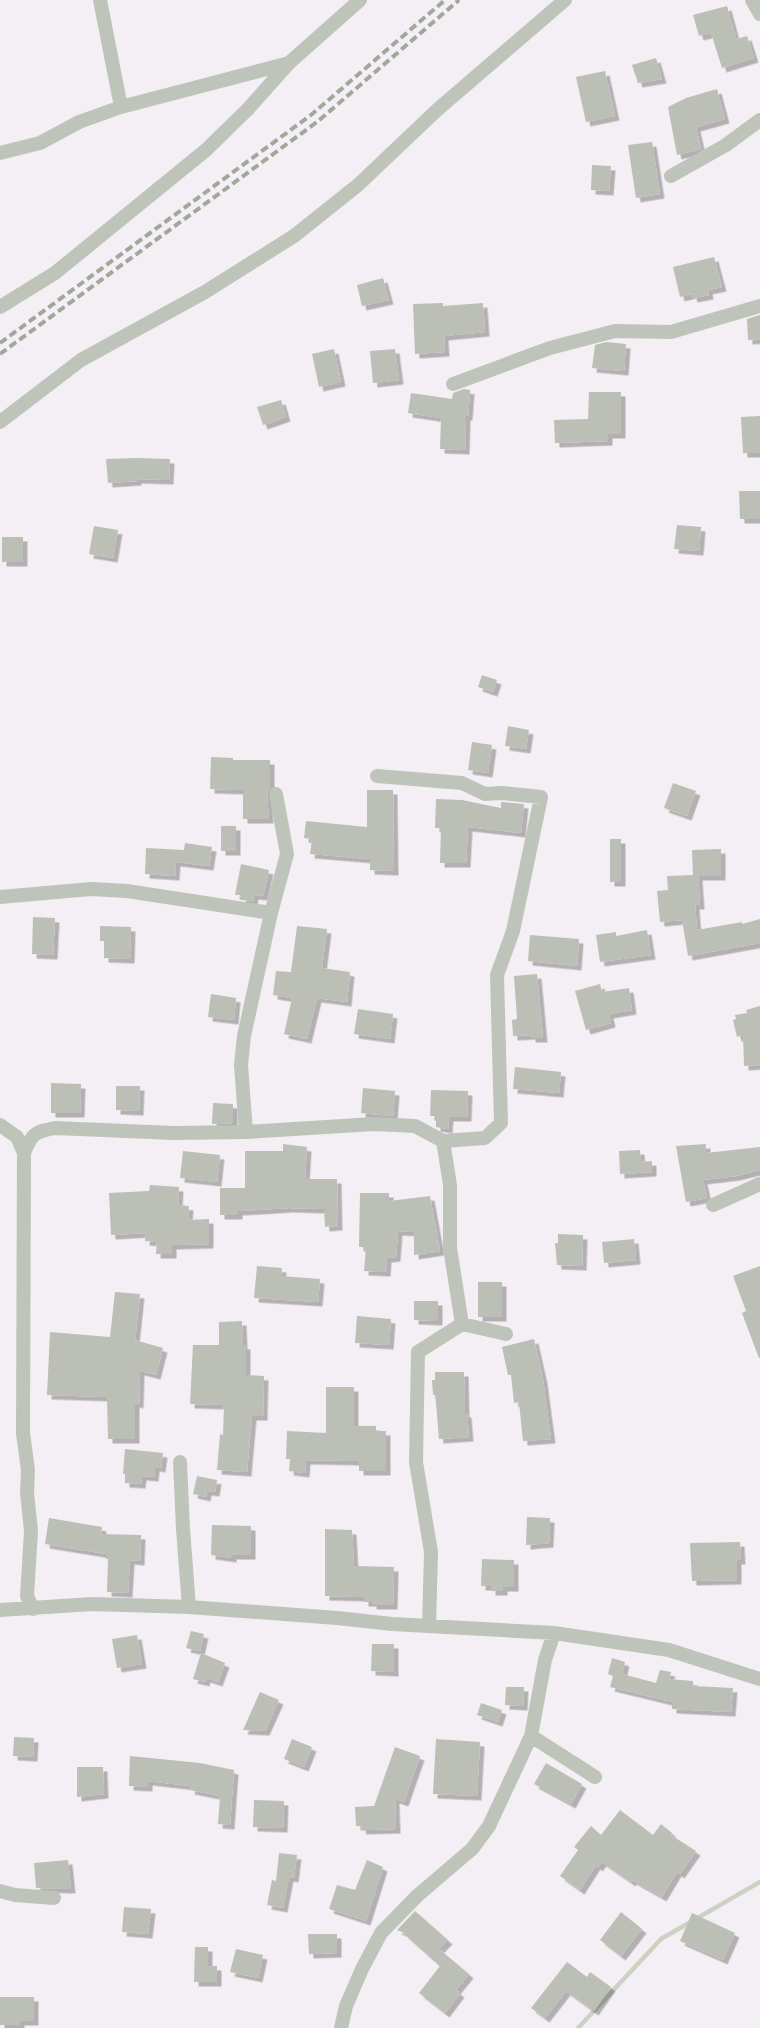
<svg xmlns="http://www.w3.org/2000/svg" width="760" height="2028" font-family="'PT Sans Narrow',sans-serif">
	<style>
		.lines { fill: none; stroke-linecap: round; stroke-linejoin: round }
		.stream { stroke: #ccd2c3; stroke-width: 4.5 }
		.building { fill: #bbbfb5; filter: url(#shadow) }
		.minor { stroke: #bfc4bb; stroke-width: 14 }
		.rail { stroke: #a1a89a; stroke-width: 4; stroke-dasharray: 8 4; stroke-linecap: butt }
	</style>
	<defs>
		<filter id="shadow"><feDropShadow dx="4.5" dy="4.5" stdDeviation="0" flood-color="#0004"/></filter>
	</defs>
	<rect width="100%" height="100%" fill="#f4eff4"/>
	<g class="lines">
		<path class="stream" d="M578,2028L661,1939L760,1882"/>
	</g>
	<path class="building" d="M727,6L736,39L747,36L754,58L722,68L711,33L699,36L693,15Z
		M656,58L662,79L638,83L632,65Z
		M605,71L615,116L586,122L576,77Z
		M717,89L725,119L696,127L701,149L677,155L668,107L686,98Z
		M652,142L660,194L636,198L628,145Z
		M592,165L611,166L609,191L591,190Z
		M714,257L722,287L708,290L709,295L693,298L692,294L680,297L673,267Z
		M383,278L389,300L362,306L357,285Z
		M443,303V306L483,303L485,332L444,336L445,352L415,354L413,304Z
		M760,315V339L748,340L747,319Z
		M606,342L626,344L624,371L592,368L595,345Z
		M334,349L341,382L319,387L312,354Z
		M395,349L399,380L373,383L370,351Z
		M464,389L470,390L468,416H466L465,450L440,449L441,418L408,413L411,393L452,399L453,393Z
		M589,392H621V434H608V441L555,443L554,420L588,419Z
		M281,400L286,417L263,425L257,407Z
		M760,416V453H743L741,417Z
		M136,458L170,459L169,480L137,479V481L108,483L106,459Z
		M739,491H760V519H740Z
		M677,525L701,527L699,551L674,549Z
		M94,526L118,530L113,558L89,554Z
		M2,537H23V562H2Z
		M482,675L497,680L493,692L478,687Z
		M508,726L529,730L526,749L505,746Z
		M472,742L492,745L488,773L468,770Z
		M211,757L233,758V760H270V786L267,795L269,819H243V790L210,789Z
		M673,783L696,791L687,816L664,808Z
		M367,790H393L394,871L370,870V859L310,854L312,839L304,838L306,821L367,827Z
		M436,799L462,800L501,808V802L524,804L521,833L468,827L466,863H440L441,828H435Z
		M221,826H236V851H221Z
		M610,839H621V882H610Z
		M185,843L212,847L209,866L176,862L175,876L145,874L146,848L184,850Z
		M721,849V876H698L700,905H695L697,930L742,922V924L760,919V943L688,956L682,920L660,922L657,891L668,890L667,876L693,875L692,850Z
		M241,864L269,870L263,896L254,895L253,901L241,900L242,895H235Z
		M33,917L55,918L53,955L32,954Z
		M100,926L131,927L130,959L104,958V941H100Z
		M297,926L327,929L322,968L350,972L347,1002L317,998L307,1039L284,1034L292,998L273,995L276,971L291,972Z
		M647,930L651,955L600,962L596,935L616,932V936Z
		M530,935L579,939L577,966L528,961Z
		M537,974L543,1038H531V1035L513,1036L512,1020L517,1019L514,976Z
		M600,984L602,992L629,988L632,1010L609,1014L611,1023L586,1030L575,991Z
		M211,994L236,998L234,1020L208,1017Z
		M760,1006V1065L744,1066L743,1035L737,1037L733,1020L736,1019L735,1015L747,1013L746,1010Z
		M358,1009L393,1014L390,1039L354,1034Z
		M515,1067L561,1072L559,1093L513,1089Z
		M51,1083L81,1084L80,1113H51Z
		M116,1086H140L139,1111L116,1110Z
		M363,1088L395,1091L393,1116L361,1113Z
		M431,1090L468,1091L467,1117H449L448,1129L436,1127V1116H430Z
		M213,1103L233,1104V1123L212,1124Z
		M283,1144L307,1147L305,1179H337L338,1226L325,1227L324,1209L289,1208L238,1211V1215H220V1188H245V1151H283Z
		M706,1144V1153L760,1147V1170L736,1176L703,1180L707,1198L686,1202L676,1146Z
		M640,1150L641,1162L652,1161V1172L620,1174L619,1151Z
		M183,1151L220,1155L217,1182L180,1178Z
		M150,1185L179,1187L178,1205L189,1206L188,1220L209,1219V1244L172,1245V1254H156L157,1242L145,1241L146,1233L111,1235L109,1193L149,1191Z
		M360,1193H389V1201L430,1196L440,1251L414,1255V1232L398,1231L396,1257L387,1258L386,1272L364,1271L366,1247H359Z
		M558,1234L583,1235L582,1266L557,1265L555,1243H558Z
		M634,1239L636,1260L604,1263L602,1242Z
		M257,1266L282,1268L281,1276L320,1279L318,1302L254,1298Z
		M760,1266V1358H759L742,1313L746,1311L733,1276Z
		M478,1282H502V1317H478Z
		M115,1292L140,1294L135,1340L163,1348L156,1375L140,1371L139,1404L135,1403V1439H108L107,1397L47,1395L50,1332L110,1337Z
		M414,1301H438V1321L414,1320Z
		M357,1316L391,1319L389,1345L355,1343Z
		M242,1321L243,1345H246V1375L264,1376L263,1416H252L247,1472L217,1470L220,1434L223,1435L224,1405L190,1404L193,1345H219V1322Z
		M534,1339L543,1379L551,1439L523,1441L519,1402L514,1403L511,1375H508L502,1347Z
		M435,1372H464L465,1413H467L469,1437L439,1439L436,1403L435,1395H433L432,1380H435Z
		M326,1387H354V1426H376V1431H386V1471H359V1461L306,1460L305,1473L289,1471L290,1459H286L287,1431L326,1433Z
		M125,1449L163,1453L161,1468L155,1467L154,1477L142,1476L141,1484L125,1483V1474H123Z
		M197,1476L217,1480L215,1492L207,1491L206,1497L193,1494Z
		M527,1517L550,1518L549,1543L526,1545Z
		M49,1518L102,1527L101,1534L141,1535L140,1561L130,1560L128,1593L107,1592L108,1559H106V1554L45,1544Z
		M212,1525L251,1526V1555H232V1558L211,1555Z
		M325,1529L352,1530L354,1566L394,1567L393,1605H372V1602H364V1597L325,1596Z
		M740,1542L741,1560H737V1580L692,1581L690,1543Z
		M482,1559L514,1560V1587H503V1591H491V1586H481Z
		M191,1631L204,1634L200,1651L186,1648Z
		M137,1635L142,1664L117,1668L112,1639Z
		M372,1644H394V1672L371,1671Z
		M201,1653L225,1663L218,1682L206,1678L205,1682L193,1679Z
		M612,1658L625,1662L622,1674L656,1683L660,1670L671,1672L669,1679L693,1681V1686L733,1688L731,1712L672,1709V1702L610,1687L613,1676L608,1674Z
		M506,1687H524L523,1706L505,1705Z
		M260,1692L279,1700L265,1731L243,1730Z
		M481,1703L502,1710L498,1722L477,1715Z
		M14,1737L34,1738L33,1757L13,1756Z
		M292,1739L312,1747L304,1767L284,1759Z
		M436,1739L480,1742L477,1796L433,1794Z
		M395,1747L420,1756L404,1802L395,1799L396,1829L362,1830L361,1826H356L355,1807L374,1806Z
		M130,1756L200,1763L234,1770L230,1825L218,1824L220,1796L190,1790L191,1786L148,1781V1787L129,1786Z
		M546,1763L582,1784L571,1804L534,1784Z
		M77,1767H103L104,1794L77,1797Z
		M254,1800L284,1801L283,1828L253,1827Z
		M620,1810L653,1835L661,1824L672,1833L671,1835L696,1851L680,1874L677,1872L662,1897L632,1880L631,1882L602,1862L598,1867L596,1865L580,1890L560,1876L578,1850L574,1847L591,1826L601,1835Z
		M279,1853L297,1855L294,1878L289,1877L283,1908L267,1905L272,1880L276,1881Z
		M68,1860L71,1889L36,1888L34,1863Z
		M367,1860L383,1867L366,1921L329,1909L337,1885L355,1890Z
		M124,1907L151,1909L148,1934L122,1932Z
		M415,1911L448,1940L439,1949L469,1974L456,1990L460,1993L445,2013L419,1993L440,1966L403,1933H405L397,1930Z
		M621,1912L642,1929L621,1956L600,1940Z
		M692,1913L735,1933L723,1960L680,1941Z
		M308,1934H337V1953L309,1954Z
		M195,1947H208V1966H217V1982H194Z
		M236,1949L263,1955L258,1978L230,1972Z
		M567,1962L587,1977L590,1972L611,1987L594,2011L566,1991L545,2018L531,2008Z
		M0,1997H34V2021H20V2025H0Z"/>
	<g class="lines">
		<path class="minor" d="M100,0L121,107
			M752,0L760,14
			M0,153L40,143L79,122L121,107L289,63
			M671,176L726,145L760,120
			M0,307L55,273L206,150L248,109L289,63L360,0
			M453,384L550,348L615,331L671,332L760,306
			M0,422L81,360L205,292L294,236L358,185L437,110L565,0
			M377,776L462,783L485,794L502,793L541,797L513,931L497,975L501,1123L485,1138L443,1141
			M0,897L91,889L127,891L271,913
			M0,1125L17,1137L24,1153L23,1433L28,1470L27,1493L31,1531L27,1596L33,1609
			M246,1132L241,1065L244,1036L271,913L287,854L276,794
			M24,1153C32,1133 35,1132 55,1128L174,1133L246,1132L374,1124L415,1126L443,1141L450,1185V1248L462,1324
			M713,1205L760,1184
			M180,1462L183,1529L189,1607
			M0,1610L92,1604L189,1607L337,1618L392,1624L554,1633L669,1650L760,1679
			M429,1626L431,1552L416,1462L418,1352L462,1324L506,1334
			M531,1736L595,1777
			M0,1891L15,1895L54,1898
			M341,2028L346,2006L362,1969L381,1933L417,1896L472,1849L489,1826L531,1736L545,1660L554,1633"/>
		<path class="rail" d="M0,343L311,115L445,0
			M0,354L317,122L459,0"/>
	</g>
</svg>
